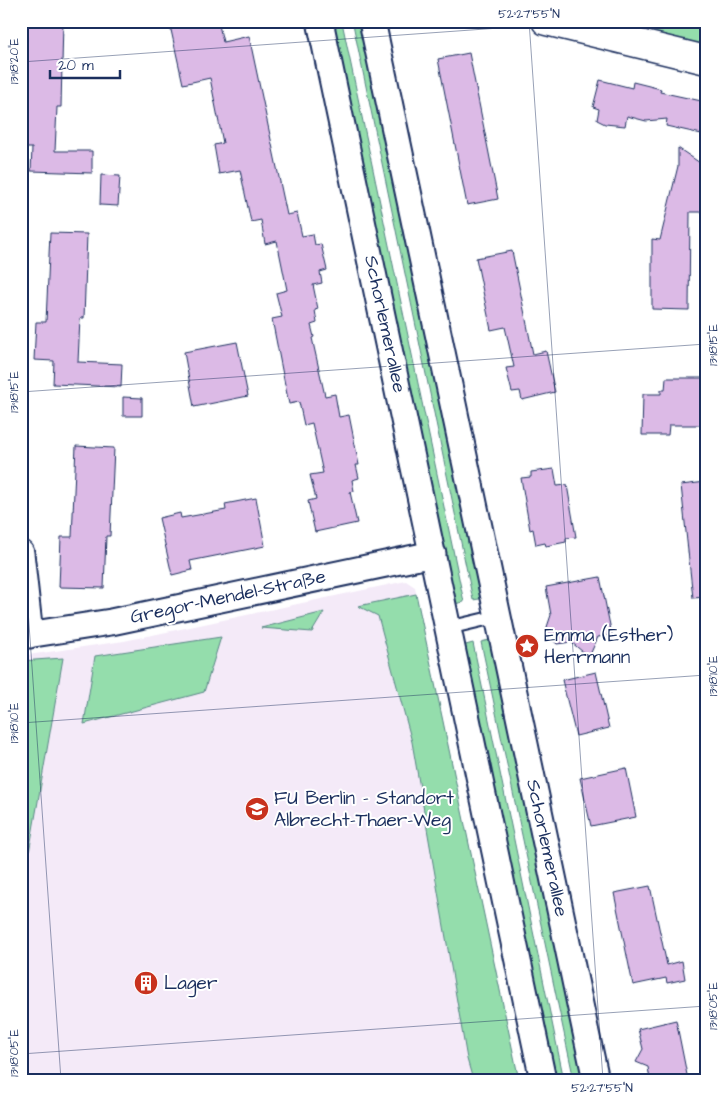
<svg xmlns="http://www.w3.org/2000/svg" width="727" height="1101" font-family="'Architects Daughter',sans-serif">
	<style>
		.built { fill: #f4eaf8 }
		.green { fill: #94ddac; stroke: #588685 }
		.building { fill: #dcbae6; stroke: #1b2f5e }
		.lines { fill: none; stroke-linecap: round; stroke-linejoin: round }
		.lane-casing { stroke: #1b2f5e; stroke-width: 16 }
		.street-casing { stroke: #1b2f5e; stroke-width: 29 }
		.secondary-casing { stroke: #1b2f5e; stroke-width: 31 }
		.lane { stroke: #fff; stroke-width: 12 }
		.street { stroke: #fff; stroke-width: 25 }
		.secondary { stroke: #fff; stroke-width: 28 }
		.ticks { fill: none; stroke: #1b2f5e; stroke-width: 1; stroke-opacity: 0.45 }
		.labels { text-anchor: middle; dominant-baseline: central; stroke-width: 4; stroke-linejoin: round; paint-order: stroke }
		.street-label { font-size: 19px; fill: #1b2f5e; stroke: #fff }
		.poi-label { font-size: 19px; fill: #1b2f5e; stroke: #fff; text-anchor: start }
		.neatline { fill: none; stroke: #1b2f5e; stroke-width: 2 }
		.ticks-label { font-size: 12px; text-anchor: middle; fill: #1b2f5e }
	</style>
	<rect width="100%" height="100%" fill="#fff"/>
	<filter id="ink" filterUnits="userSpaceOnUse"><feTurbulence type="fractalNoise" baseFrequency=".02" numOctaves="2"/><feDisplacementMap in="SourceGraphic" scale="10" xChannelSelector="R" yChannelSelector="G"/><feConvolveMatrix kernelMatrix="1 2 1 2 8 2 1 2 1" color-interpolation-filters="sRGB"/></filter>
	<g filter="url(#ink)">
		<path class="built" d="M406,581L415,587L519,1080H21V656L124,641Z"/>
		<path class="green" d="M331,21L342,22L464,602L454,604Z
			M594,21H706V47Z
			M353,24L362,25L485,598L473,600Z
			M416,594L519,1080H473L467,1059L412,742L378,616L358,606Z
			M324,612L312,632L261,628Z
			M221,637L204,692L84,724L95,656Z
			M493,639L586,1080H574L481,642Z
			M473,643L564,1080H554L462,646Z
			M63,658L26,870L21,869V661Z"/>
		<path class="building" d="M27,21H63L61,107H57L55,151H92V173L31,171L32,148H21V110H25Z
			M169,21H218L223,42L249,36L287,215L297,213L302,236L313,234L315,245L321,244L327,270L320,272L322,283L313,285L318,309L315,310L317,323L311,325L314,337L312,338L325,396L335,394L339,417L349,415L359,465H356L359,478L352,480L354,491L350,492L357,523L315,532L308,501L316,499L310,475L323,473L312,423L304,425L299,402L289,404L282,370L272,319L282,317L276,293L287,290L277,241L265,244L261,220L251,222L240,170L219,174L214,145L223,143L210,78L183,84Z
			M469,53L498,199L467,205L438,59Z
			M600,80L632,88L633,82L661,89L660,92L706,102V135L666,126L667,119L646,121L627,116L625,126L605,124L597,120L599,109L593,107Z
			M678,148L706,167V212H690L689,310L652,309V239L660,240L678,166Z
			M101,175L120,176L118,206L100,205Z
			M50,233L87,234L84,318H80L78,362L122,364L121,387L53,384L54,361L34,360L36,322H46Z
			M512,251L533,354L546,351L555,392L522,400L520,391L512,392L506,368L514,367L505,327L491,330L476,258Z
			M237,342L248,396L194,407L184,352Z
			M666,378H704L703,425H669L668,435H642L643,394H661V390H665Z
			M123,397L142,398V416H123Z
			M76,446L114,448L110,536H106L104,588L59,587L61,537H72Z
			M554,469L557,486L567,485L576,537L566,538V542L546,546L545,543L536,545L533,529L530,530L521,478L531,477V472Z
			M706,482V597L693,598L681,485Z
			M256,498L265,546L190,561L192,570L172,575L159,518L180,513L181,518L226,510L225,504Z
			M600,577L612,635L598,637L589,657L571,642L557,644L548,636L547,627L551,615L546,587Z
			M596,672L609,728L576,736L562,680Z
			M626,768L636,817L591,826L580,778Z
			M650,886L667,965L682,961L685,979L667,983L666,978L633,985L614,893Z
			M676,1020L688,1080H650L648,1067L636,1062L643,1049L638,1029Z"/>
		<g class="lines">
			<g class="lane-casing">
				<path id="lane" d="M448,628L499,616"/>
			</g>
			<g class="street-casing">
				<path id="street" d="M320,21L543,1080
					M372,21L596,1080
					M21,553L30,635
					M21,636L111,622L433,554"/>
			</g>
			<g class="secondary-casing">
				<path id="secondary" d="M546,21L706,60"/>
			</g>
			<use href="#lane" class="lane"/>
			<use href="#street" class="street"/>
			<use href="#secondary" class="secondary"/>
		</g>
	</g>
	<path class="ticks" d="M529,21L603,1080M21,62L598,21M21,392L706,344M21,510L61,1080M21,723L706,675M21,1054L706,1006"/>
	<defs>
		<g id="sight-disc" transform="scale(1.25)"><circle r="9.5" fill="#c8321e" stroke="#fff"/><path d="M0-6L1.8-2.2L6-1.7L2.9 1.2L3.7 5.4L0 3.3L-3.7 5.4L-2.9 1.2L-6-1.7L-1.8-2.2Z" fill="#fff"/></g>
		<g id="university-disc" transform="scale(1.25)"><circle r="9.5" fill="#c8321e" stroke="#fff"/><path d="M0-5L7-2L0 1L-7-2ZM-4 1L0 2.5L4 1V4Q0 6-4 4Z" fill="#fff"/></g>
		<g id="building-disc" transform="scale(1.25)"><circle r="9.5" fill="#c8321e" stroke="#fff"/><path d="M-4-6H4V6H1V3H-1V6H-4ZM-2.5-4.3h1.7v1.8h-1.7ZM.8-4.3h1.7v1.8H.8ZM-2.5-1h1.7V.8h-1.7ZM.8-1h1.7V.8H.8Z" fill="#fff"/></g>
	</defs>
	<g fill-rule="evenodd">
		<use href="#sight-disc" x="527" y="646"/>
		<use href="#university-disc" x="257" y="809"/>
		<use href="#building-disc" x="146" y="983"/>
	</g>
	<g class="labels">
		<g class="street-label">
			<text transform="translate(385 324) rotate(78)">Schorlemerallee</text>
			<text transform="translate(228 597) rotate(-12)">Gregor-Mendel-Straße</text>
			<text transform="translate(547 848) rotate(78)">Schorlemerallee</text>
		</g>
		<g class="poi-label">
			<text x="544" y="635">Emma (Esther)<tspan x="544" dy="22">Herrmann</tspan></text>
			<text x="274" y="798">FU Berlin - Standort<tspan x="274" dy="22">Albrecht-Thaer-Weg</tspan></text>
			<text x="164" y="983">Lager</text>
		</g>
	</g>
	<rect width="727" height="1101" fill="none" stroke="#fff" stroke-width="55"/>
	<path d="M50 70v8h70v-8" fill="none" stroke="#1b2f5e" stroke-width="2.5"/>
	<text x="58" y="70" font-size="15" fill="#1b2f5e" stroke="#ffffff" stroke-width="4" paint-order="stroke">20 m</text>
	<rect x="28" y="28" width="672" height="1046" class="neatline"/>
	<g class="ticks-label">
		<text x="529" y="18">52°27'55"N</text>
		<text transform="translate(14 61) rotate(-90)" y="4">13°18'20"E</text>
		<text transform="translate(713 345) rotate(-90)" y="4">13°18'15"E</text>
		<text transform="translate(14 392) rotate(-90)" y="4">13°18'15"E</text>
		<text transform="translate(713 676) rotate(-90)" y="4">13°18'10"E</text>
		<text transform="translate(14 723) rotate(-90)" y="4">13°18'10"E</text>
		<text transform="translate(713 1006) rotate(-90)" y="4">13°18'05"E</text>
		<text transform="translate(14 1053) rotate(-90)" y="4">13°18'05"E</text>
		<text x="602" y="1092">52°27'55"N</text>
	</g>
</svg>
